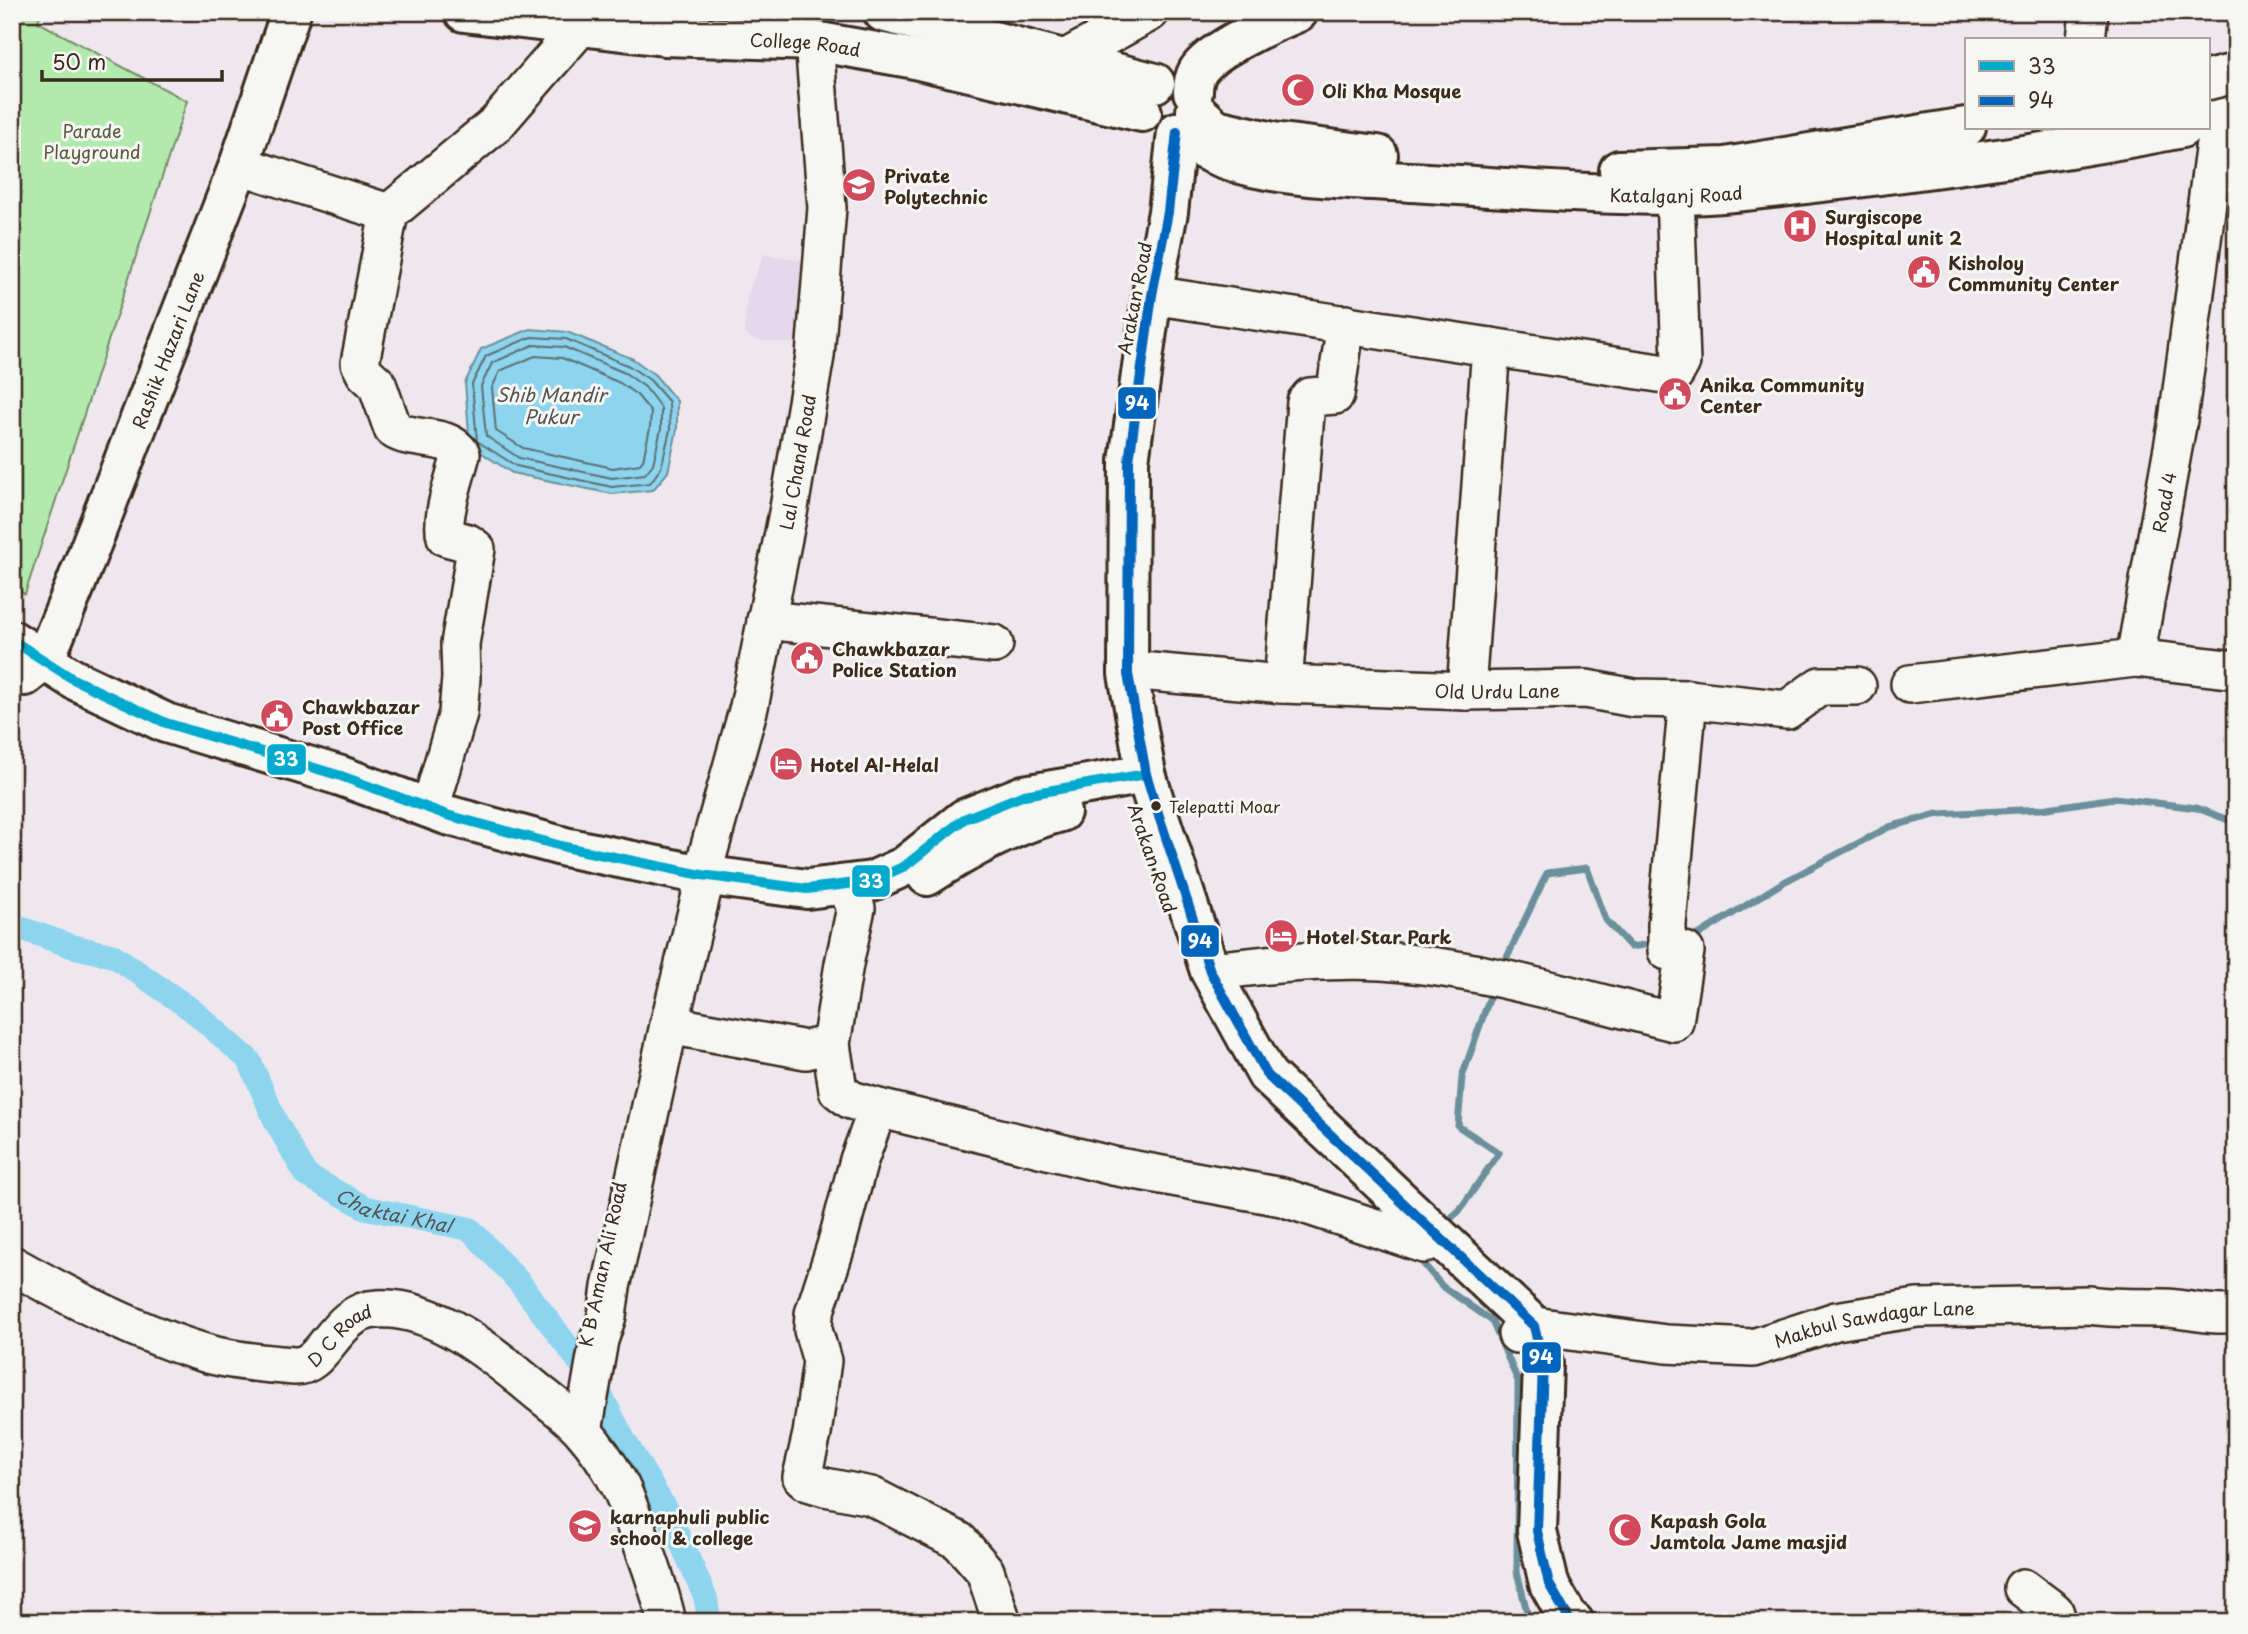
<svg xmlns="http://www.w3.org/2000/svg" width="2248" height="1634" font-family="'Playpen Sans',sans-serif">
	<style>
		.built { fill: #e4d8ea }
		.green { fill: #b2eaae; stroke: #768a66; stroke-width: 2 }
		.water { fill: #8dd4ee; stroke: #6c909b; stroke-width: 2 }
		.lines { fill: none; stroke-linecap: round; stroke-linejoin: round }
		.shore { stroke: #5c6e71; stroke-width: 2 }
		.stream { stroke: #6c909b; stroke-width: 7 }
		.canal { stroke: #8dd4ee; stroke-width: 24 }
		.minor-casing { stroke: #3b2a1e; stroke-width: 42 }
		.major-casing { stroke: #3b2a1e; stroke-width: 44 }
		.minor { stroke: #f6f6f2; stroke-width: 37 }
		.major { stroke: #f6f6f2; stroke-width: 38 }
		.bus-1-casing { stroke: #f6f6f2; stroke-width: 16 }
		.bus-2-casing { stroke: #f6f6f2; stroke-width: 16 }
		.bus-1 { stroke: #00a9ce; stroke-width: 10 }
		.bus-2 { stroke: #0065bd; stroke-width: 10 }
		.bus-dot { fill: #3b2a1e; stroke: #f6f6f2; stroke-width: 2.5 }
		.labels { text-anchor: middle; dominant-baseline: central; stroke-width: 6; stroke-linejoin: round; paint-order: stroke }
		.bus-label { font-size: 16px; fill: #3b2a1e; stroke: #f6f6f2; text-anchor: start }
		.street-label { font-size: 18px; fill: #3b2a1e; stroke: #f6f6f2 }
		.poi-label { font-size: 18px; font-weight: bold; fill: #3b2a1e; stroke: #f6f6f2; text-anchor: start }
		.park-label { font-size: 18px; fill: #595a42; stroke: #f6f6f2 }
		.water-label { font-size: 19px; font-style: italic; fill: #505452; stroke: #f6f6f2 }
		.line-badge { stroke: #f6f6f2; stroke-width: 2.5 }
		.badge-label { font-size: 19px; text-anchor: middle; font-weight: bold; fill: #fff }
	</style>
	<rect width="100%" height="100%" fill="#eee8ee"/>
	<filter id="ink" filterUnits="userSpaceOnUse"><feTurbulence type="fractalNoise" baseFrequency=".0143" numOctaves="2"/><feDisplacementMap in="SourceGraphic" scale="14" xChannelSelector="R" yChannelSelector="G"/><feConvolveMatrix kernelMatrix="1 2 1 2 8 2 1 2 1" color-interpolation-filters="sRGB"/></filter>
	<g filter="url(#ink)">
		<path class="built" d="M764,254L817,263L808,345L754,340L744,333L747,295Z"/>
		<path class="green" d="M12,12H41L38,22L187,101L25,594L12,586Z"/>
		<path class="water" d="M530,329L567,332L633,359L655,375L677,401V430L668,472L653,490L612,494L512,473L470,445L465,383L481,349Z"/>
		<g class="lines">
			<path class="shore" d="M531,337L566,339L629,366L650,380L669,402L670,430L661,468L650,483L612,487L516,466L477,441L472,384L486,356Z
				M533,345L564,347L625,373L645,387L661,408V429L653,464L645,474L612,478L519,458L486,436L481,386L492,363Z
				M535,356L562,358L620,383L637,395L651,412L650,428L643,460L640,464L613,468L523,448L496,431L492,388L500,371Z"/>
			<path class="stream" d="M1687,938L1695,937L1782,883L1889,827L1938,814L2041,809L2115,798L2197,808L2236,823
				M1502,968L1547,873L1587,868L1606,920L1631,947L1658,943
				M1451,1218L1459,1211L1499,1153L1458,1126L1462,1077L1493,988
				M1417,1256L1442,1286L1492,1321L1518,1381L1517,1572L1529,1620"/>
			<path class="canal" id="s1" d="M12,925L71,946L114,956L192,1010L249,1060L276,1122L306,1175L366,1208L470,1229L520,1283L593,1380L624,1440L669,1515L706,1599L709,1622"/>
			<g class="minor-casing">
				<g id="minor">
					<path d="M2086,40L2089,12"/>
					<path d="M1065,59L1150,12"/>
					<path d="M239,165L389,213"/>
					<path d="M1152,295L1665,374L1675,373L1681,362L1675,195"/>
					<path d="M766,620L994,644"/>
					<path d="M2135,658L2236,670"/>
					<path id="s2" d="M1129,670L1283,684L1466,691L1586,689L1634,698L1688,699L1787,710L1820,686H1857"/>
					<path d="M1283,684L1306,402L1310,397L1335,395L1346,324"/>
					<path id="s3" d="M1910,684L2135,658L2178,420L2218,120"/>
					<path d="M1466,691L1491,347"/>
					<path d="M430,809L458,713L461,678L460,644L476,549L468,543L446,537C440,516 456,476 461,454C447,432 413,443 393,429L377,384L365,373L360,363L389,213L496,124L580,27"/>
					<path id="s4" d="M702,875L749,707L789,508L815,356L827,208L814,41"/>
					<path d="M846,886L856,908L844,964L831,1044L838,1090L851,1100L878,1108L1113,1166L1282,1197L1424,1244"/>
					<path d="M1210,971C1267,965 1324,958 1381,961C1480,967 1577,998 1674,1022L1685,951H1667V924L1688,699"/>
					<path d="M669,1025L806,1050L831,1044"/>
					<path d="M878,1108L859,1160L836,1246L814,1314L813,1330L822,1361L812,1434L802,1477L808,1482L825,1487L871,1496L959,1541L985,1571L1002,1622"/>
					<path id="s5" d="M12,1265C71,1298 140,1334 205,1353C231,1361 267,1364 294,1366C326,1368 333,1311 377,1309C435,1305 495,1356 538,1392C553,1404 569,1415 582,1430C595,1445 609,1465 618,1482C625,1494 629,1509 634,1521C647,1555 659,1587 667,1622"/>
					<path id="s6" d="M1517,1334L1534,1326L1666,1344L1753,1348L1836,1321L1917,1308L2089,1305C2115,1309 2139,1307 2165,1308C2189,1309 2212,1317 2236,1313"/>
					<path d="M583,1431L599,1340L607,1316L611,1287L669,1025L702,891"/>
					<path d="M2023,1588L2054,1611L2058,1622"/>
				</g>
			</g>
			<g class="major-casing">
				<g id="major">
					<path id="s7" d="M464,12L664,36L814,41L910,58L1142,112"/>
					<path d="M883,12L1155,83"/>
					<path d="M2208,80L2236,73"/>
					<path d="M1193,92C1193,84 1194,78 1198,71C1212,49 1273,22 1298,12"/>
					<path d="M1196,111L1216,129L1273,142L1378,155"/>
					<path d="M2208,122L2236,115"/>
					<path d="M1177,132L1168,212L1152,295L1129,461L1128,674L1146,774L1157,810L1210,971L1267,1075L1534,1326L1543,1364L1537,1531L1549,1584L1569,1619L1574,1622"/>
					<path id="s8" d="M1177,132C1231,180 1341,178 1410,182C1498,187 1586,195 1674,195C1732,195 1790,185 1848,179C1960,165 2071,150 2182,128"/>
					<path d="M1619,170L1725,167L1966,127"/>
					<path d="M12,640L73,679L166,723L341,776L447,815L565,847L702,875L807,889L872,881L905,866L964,819L1024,795L1146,774"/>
					<path id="s9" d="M25,676L44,661L75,586L239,165L291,12"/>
					<path d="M927,876C969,849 1012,825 1061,812"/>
				</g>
			</g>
			<use href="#minor" class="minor"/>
			<use href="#major" class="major"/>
			<g class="bus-1-casing">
				<path id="bus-1" d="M12,640L73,679L166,723L341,776L447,815L565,847L702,875L807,889L872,881L905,866L964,819L1024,795L1146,774"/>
			</g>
			<g class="bus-2-casing">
				<path id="bus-2" d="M1177,132L1168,212L1152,295L1129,461L1128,674L1146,774L1157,810L1210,971L1267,1075L1534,1326L1543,1364L1537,1531L1549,1584L1569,1619L1574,1622"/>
			</g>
			<use href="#bus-1" class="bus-1"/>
			<use href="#bus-2" class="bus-2"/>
		</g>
	</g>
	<defs>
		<g id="mosque-disc" transform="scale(1.75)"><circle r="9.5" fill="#d1495b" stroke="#f6f6f2"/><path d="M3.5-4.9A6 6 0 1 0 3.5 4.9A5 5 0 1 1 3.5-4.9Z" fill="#fff"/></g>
		<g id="university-disc" transform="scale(1.75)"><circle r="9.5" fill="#d1495b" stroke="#f6f6f2"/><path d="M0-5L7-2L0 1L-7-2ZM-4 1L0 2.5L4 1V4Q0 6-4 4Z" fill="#fff"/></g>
		<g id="hospital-disc" transform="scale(1.75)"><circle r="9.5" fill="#d1495b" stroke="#f6f6f2"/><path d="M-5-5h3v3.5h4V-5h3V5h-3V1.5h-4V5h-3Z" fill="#fff"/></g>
		<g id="civic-disc" transform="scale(1.75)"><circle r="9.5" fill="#d1495b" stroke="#f6f6f2"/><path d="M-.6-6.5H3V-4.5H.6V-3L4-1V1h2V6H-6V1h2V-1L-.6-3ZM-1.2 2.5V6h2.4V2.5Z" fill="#fff"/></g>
		<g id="hotel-disc" transform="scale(1.75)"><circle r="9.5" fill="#d1495b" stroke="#f6f6f2"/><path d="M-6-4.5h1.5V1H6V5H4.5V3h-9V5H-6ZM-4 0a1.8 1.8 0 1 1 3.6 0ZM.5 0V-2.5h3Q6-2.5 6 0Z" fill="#fff"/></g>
	</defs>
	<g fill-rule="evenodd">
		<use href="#mosque-disc" x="1298" y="90"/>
		<use href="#university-disc" x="859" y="185"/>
		<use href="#hospital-disc" x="1800" y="226"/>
		<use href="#civic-disc" x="1924" y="272"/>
		<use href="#civic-disc" x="1675" y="394"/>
		<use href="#civic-disc" x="807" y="658"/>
		<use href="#civic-disc" x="277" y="716"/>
		<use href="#hotel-disc" x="786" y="764"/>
		<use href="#hotel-disc" x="1281" y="936"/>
		<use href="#university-disc" x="585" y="1526"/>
		<use href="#mosque-disc" x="1625" y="1530"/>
	</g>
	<circle class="bus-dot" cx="1156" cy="806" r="6"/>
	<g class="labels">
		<g class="bus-label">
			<text x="1169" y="806">Telepatti Moar</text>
		</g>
		<g class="street-label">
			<text stroke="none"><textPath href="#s7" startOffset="343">College Road</textPath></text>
			<text stroke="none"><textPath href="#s8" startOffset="509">Katalganj Road</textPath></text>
			<text transform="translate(1134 298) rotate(-79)">Arakan Road</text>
			<text stroke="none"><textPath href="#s9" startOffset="359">Rashik Hazari Lane</textPath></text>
			<text stroke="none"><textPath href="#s4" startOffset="424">Lal Chand Road</textPath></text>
			<text stroke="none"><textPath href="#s3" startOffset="385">Road 4</textPath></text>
			<text stroke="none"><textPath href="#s2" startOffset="369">Old Urdu Lane</textPath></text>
			<text transform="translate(1153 858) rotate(71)">Arakan Road</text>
			<text transform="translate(602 1264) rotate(-78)">K B Aman Ali Road</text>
			<text stroke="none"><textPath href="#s6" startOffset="364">Makbul Sawdagar Lane</textPath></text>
			<text stroke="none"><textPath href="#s5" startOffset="360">D C Road</textPath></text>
		</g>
		<g class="poi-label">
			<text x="1322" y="90">Oli Kha Mosque</text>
			<text x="884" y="175">Private<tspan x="884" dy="21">Polytechnic</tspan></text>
			<text x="1825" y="216">Surgiscope<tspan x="1825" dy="21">Hospital unit 2</tspan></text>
			<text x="1948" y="262">Kisholoy<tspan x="1948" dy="21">Community Center</tspan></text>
			<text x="1700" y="384">Anika Community<tspan x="1700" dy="21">Center</tspan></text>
			<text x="832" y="648">Chawkbazar<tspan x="832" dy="21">Police Station</tspan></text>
			<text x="302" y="706">Chawkbazar<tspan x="302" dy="21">Post Office</tspan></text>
			<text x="810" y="764">Hotel Al-Helal</text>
			<text x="1306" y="936">Hotel Star Park</text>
			<text x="610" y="1516">karnaphuli public<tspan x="610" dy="21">school &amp; college</tspan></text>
			<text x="1650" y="1520">Kapash Gola<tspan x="1650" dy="21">Jamtola Jame masjid</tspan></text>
		</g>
		<g class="park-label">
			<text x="92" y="130">Parade<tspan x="92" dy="21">Playground</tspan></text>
		</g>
		<g class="water-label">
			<text x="551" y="394">Shib Mandir<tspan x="551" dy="22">Pukur</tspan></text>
			<text stroke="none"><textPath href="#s1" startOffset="502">Chaktai Khal</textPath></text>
		</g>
	</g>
	<g class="line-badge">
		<rect x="1117" y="386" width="40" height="34" rx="7" fill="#0065bd"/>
		<rect x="266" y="743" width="41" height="33" rx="7" fill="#00a9ce"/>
		<rect x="851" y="864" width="40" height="34" rx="7" fill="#00a9ce"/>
		<rect x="1180" y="924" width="40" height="34" rx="7" fill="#0065bd"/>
		<rect x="1521" y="1341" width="41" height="33" rx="7" fill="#0065bd"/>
	</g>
	<g class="badge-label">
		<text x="1137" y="410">94</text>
		<text x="286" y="766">33</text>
		<text x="871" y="888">33</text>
		<text x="1200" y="948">94</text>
		<text x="1541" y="1364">94</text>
	</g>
	<rect width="2248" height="1634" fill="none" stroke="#f6f6f2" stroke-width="42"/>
	<rect x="21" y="21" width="2206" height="1592" fill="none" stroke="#3b2a1e" stroke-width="2.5" filter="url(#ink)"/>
	<rect x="1965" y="38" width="245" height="91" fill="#f6f6f2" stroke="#aba49d" stroke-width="2"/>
	<rect x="1979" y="61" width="35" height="10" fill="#00a9ce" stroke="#aba49d" stroke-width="2"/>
	<text x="2028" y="74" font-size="21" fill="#3b2a1e">33</text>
	<rect x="1979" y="96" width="35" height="10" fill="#0065bd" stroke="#aba49d" stroke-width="2"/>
	<text x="2028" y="108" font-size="21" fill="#3b2a1e">94</text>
	<path d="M42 70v10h180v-10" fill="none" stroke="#3b2a1e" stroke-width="3.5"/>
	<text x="52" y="70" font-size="21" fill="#3b2a1e" stroke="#f6f6f2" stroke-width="5" paint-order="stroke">50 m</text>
</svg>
